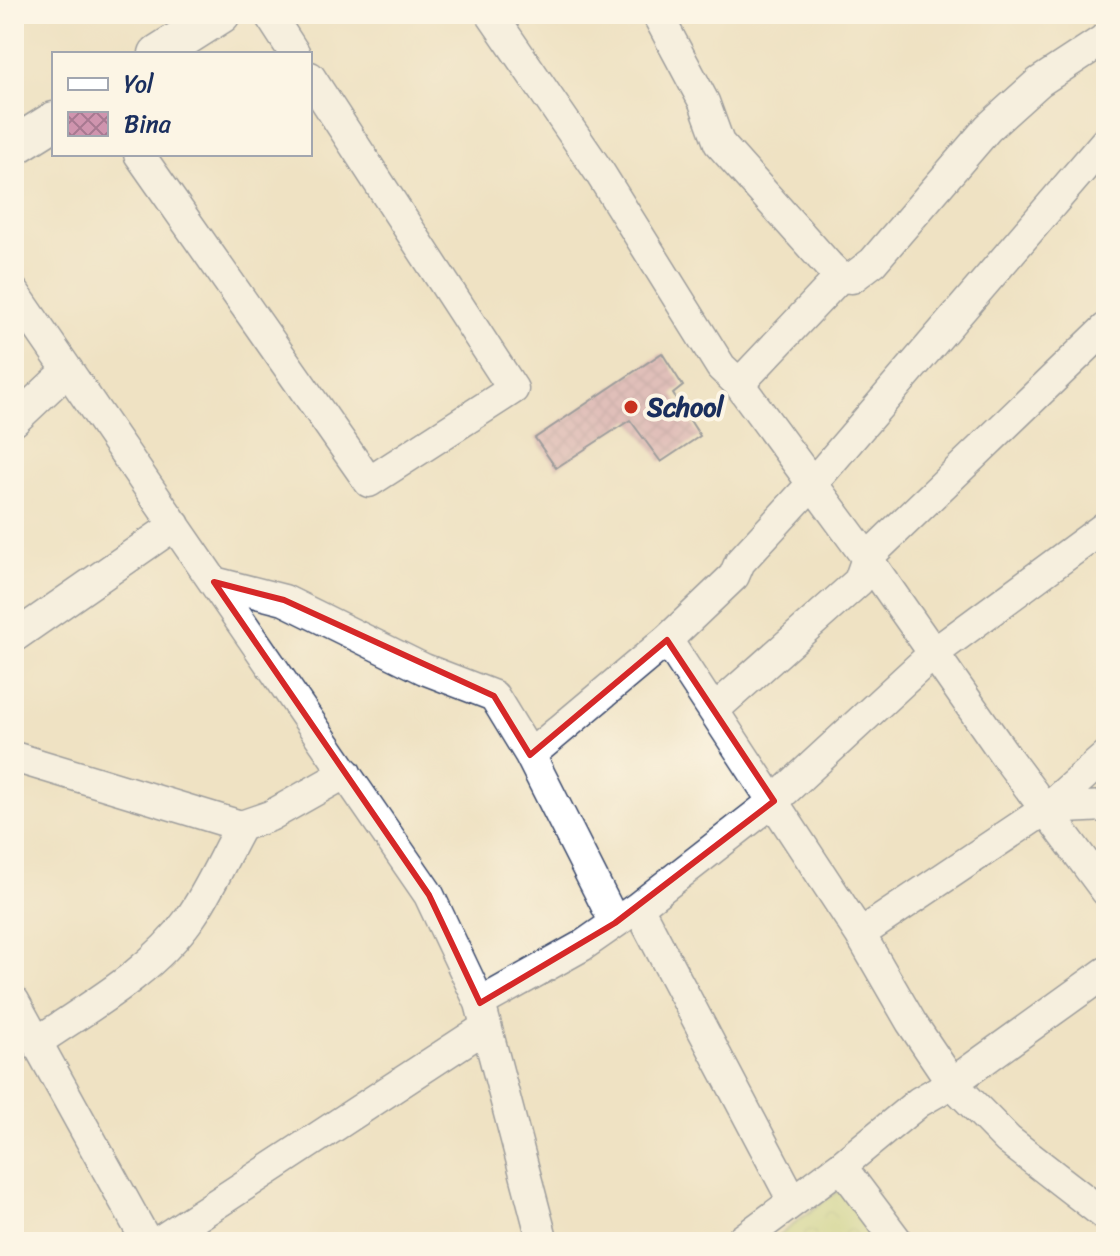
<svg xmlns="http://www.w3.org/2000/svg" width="1120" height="1256" font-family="Sriracha,sans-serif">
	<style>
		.park { fill: url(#park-crowns); stroke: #6c806a; stroke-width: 2 }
		.building { fill: url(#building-cross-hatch) }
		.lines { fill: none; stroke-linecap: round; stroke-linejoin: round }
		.minor-casing { stroke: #3b4a6d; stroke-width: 33 }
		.major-casing { stroke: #3b4a6d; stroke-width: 41 }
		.minor { stroke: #fff; stroke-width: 30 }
		.major { stroke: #fff; stroke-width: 38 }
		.marked { fill: none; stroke: #d62828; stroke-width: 6; stroke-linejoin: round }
		.poi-dot { fill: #c8321e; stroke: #fcf5e5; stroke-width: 3 }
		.labels { text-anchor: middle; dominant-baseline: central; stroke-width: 8; stroke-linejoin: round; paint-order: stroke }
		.poi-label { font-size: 26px; font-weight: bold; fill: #1b2f5e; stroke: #fcf5e5; text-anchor: start }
	</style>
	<defs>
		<pattern id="park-crowns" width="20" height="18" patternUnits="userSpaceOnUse" patternTransform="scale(2)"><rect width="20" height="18" fill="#bdd175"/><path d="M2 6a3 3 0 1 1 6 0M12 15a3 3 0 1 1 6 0" fill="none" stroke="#a2b468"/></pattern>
		<pattern id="building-cross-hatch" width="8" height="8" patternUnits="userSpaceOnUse" patternTransform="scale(2)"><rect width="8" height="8" fill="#cf94ae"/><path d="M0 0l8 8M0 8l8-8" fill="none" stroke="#a77991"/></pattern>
	</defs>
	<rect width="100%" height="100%" fill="#fcf5e5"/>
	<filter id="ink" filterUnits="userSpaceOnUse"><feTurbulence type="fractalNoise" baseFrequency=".0125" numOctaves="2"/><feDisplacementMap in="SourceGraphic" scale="16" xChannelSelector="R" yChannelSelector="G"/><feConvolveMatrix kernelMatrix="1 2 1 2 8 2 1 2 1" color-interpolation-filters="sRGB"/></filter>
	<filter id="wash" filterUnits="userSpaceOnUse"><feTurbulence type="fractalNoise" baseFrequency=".006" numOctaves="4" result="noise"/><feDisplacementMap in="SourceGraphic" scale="32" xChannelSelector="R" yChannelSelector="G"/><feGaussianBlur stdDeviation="1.8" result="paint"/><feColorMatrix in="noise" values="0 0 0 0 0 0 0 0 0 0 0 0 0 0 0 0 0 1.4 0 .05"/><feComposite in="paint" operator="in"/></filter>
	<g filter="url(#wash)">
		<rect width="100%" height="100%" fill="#efe2c3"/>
		<path class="park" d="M842,1188L883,1242H769Z"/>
		<g id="blocks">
			<path class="building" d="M662,353L683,386L673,394L700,436L661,462L630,420L556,468L535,438Z"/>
		</g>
	</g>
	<g filter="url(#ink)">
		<use href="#blocks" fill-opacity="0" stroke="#3b4a6d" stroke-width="2"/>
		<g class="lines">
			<g class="minor-casing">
				<path id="minor" d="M269,14L295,54
					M491,14L600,173L721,367L739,384L867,558L1007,758L1106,891
					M657,14L704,102L719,143L828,265L840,277L852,278L873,262L988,128L1039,82L1106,38
					M139,154L369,482L513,389L310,77
					M14,292L429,895L480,1003L543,1242
					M739,384L840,277
					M14,421L68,370
					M214,582L284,600L424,669L494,696L530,755L615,923
					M14,637L175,525
					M667,640L860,934L911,1022L952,1083L1008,1140L1106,1216
					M715,709L859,581L867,558L1106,328
					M530,755L667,640L734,576L740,562L812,484L1106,141
					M14,757L241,826L270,816L346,773
					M1046,809L1106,806
					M638,907L793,1201
					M860,934L1046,809L1106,756
					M14,1001L147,1242
					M480,1003L582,946L638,907L774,801L934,653L1106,526
					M37,1042C90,1006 152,972 190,918C210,890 224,856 241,826
					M841,1166L898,1242
					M158,1242L486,1027
					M739,1242L841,1166L919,1102L952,1083L1106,972"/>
			</g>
			<g class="major-casing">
				<path id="major" d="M158,54L221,14
					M14,146L54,121"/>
			</g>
			<use href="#minor" class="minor"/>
			<use href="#major" class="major"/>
		</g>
	</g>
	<path d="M0 0H1120V1256H0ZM214,582L284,600L494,696L530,755L667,640L774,801L615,923L480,1003L429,895Z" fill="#efe2c3" fill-opacity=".55" fill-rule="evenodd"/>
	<path class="marked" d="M214,582L284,600L494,696L530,755L667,640L774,801L615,923L480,1003L429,895Z"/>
	<circle class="poi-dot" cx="631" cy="407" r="8"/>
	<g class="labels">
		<g class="poi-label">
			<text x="647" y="407">School</text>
		</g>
	</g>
	<rect width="1120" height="1256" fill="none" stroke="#fcf5e5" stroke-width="48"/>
	<rect x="52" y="52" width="260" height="104" fill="#fcf5e5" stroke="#a2a6af" stroke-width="2"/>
	<rect x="68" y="78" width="40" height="12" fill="#ffffff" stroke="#a2a6af" stroke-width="2"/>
	<text x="124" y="92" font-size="24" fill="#1b2f5e">Yol</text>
	<rect x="68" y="112" width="40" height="24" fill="url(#building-cross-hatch)" stroke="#a2a6af" stroke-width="2"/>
	<text x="124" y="132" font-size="24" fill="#1b2f5e">Bina</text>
</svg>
